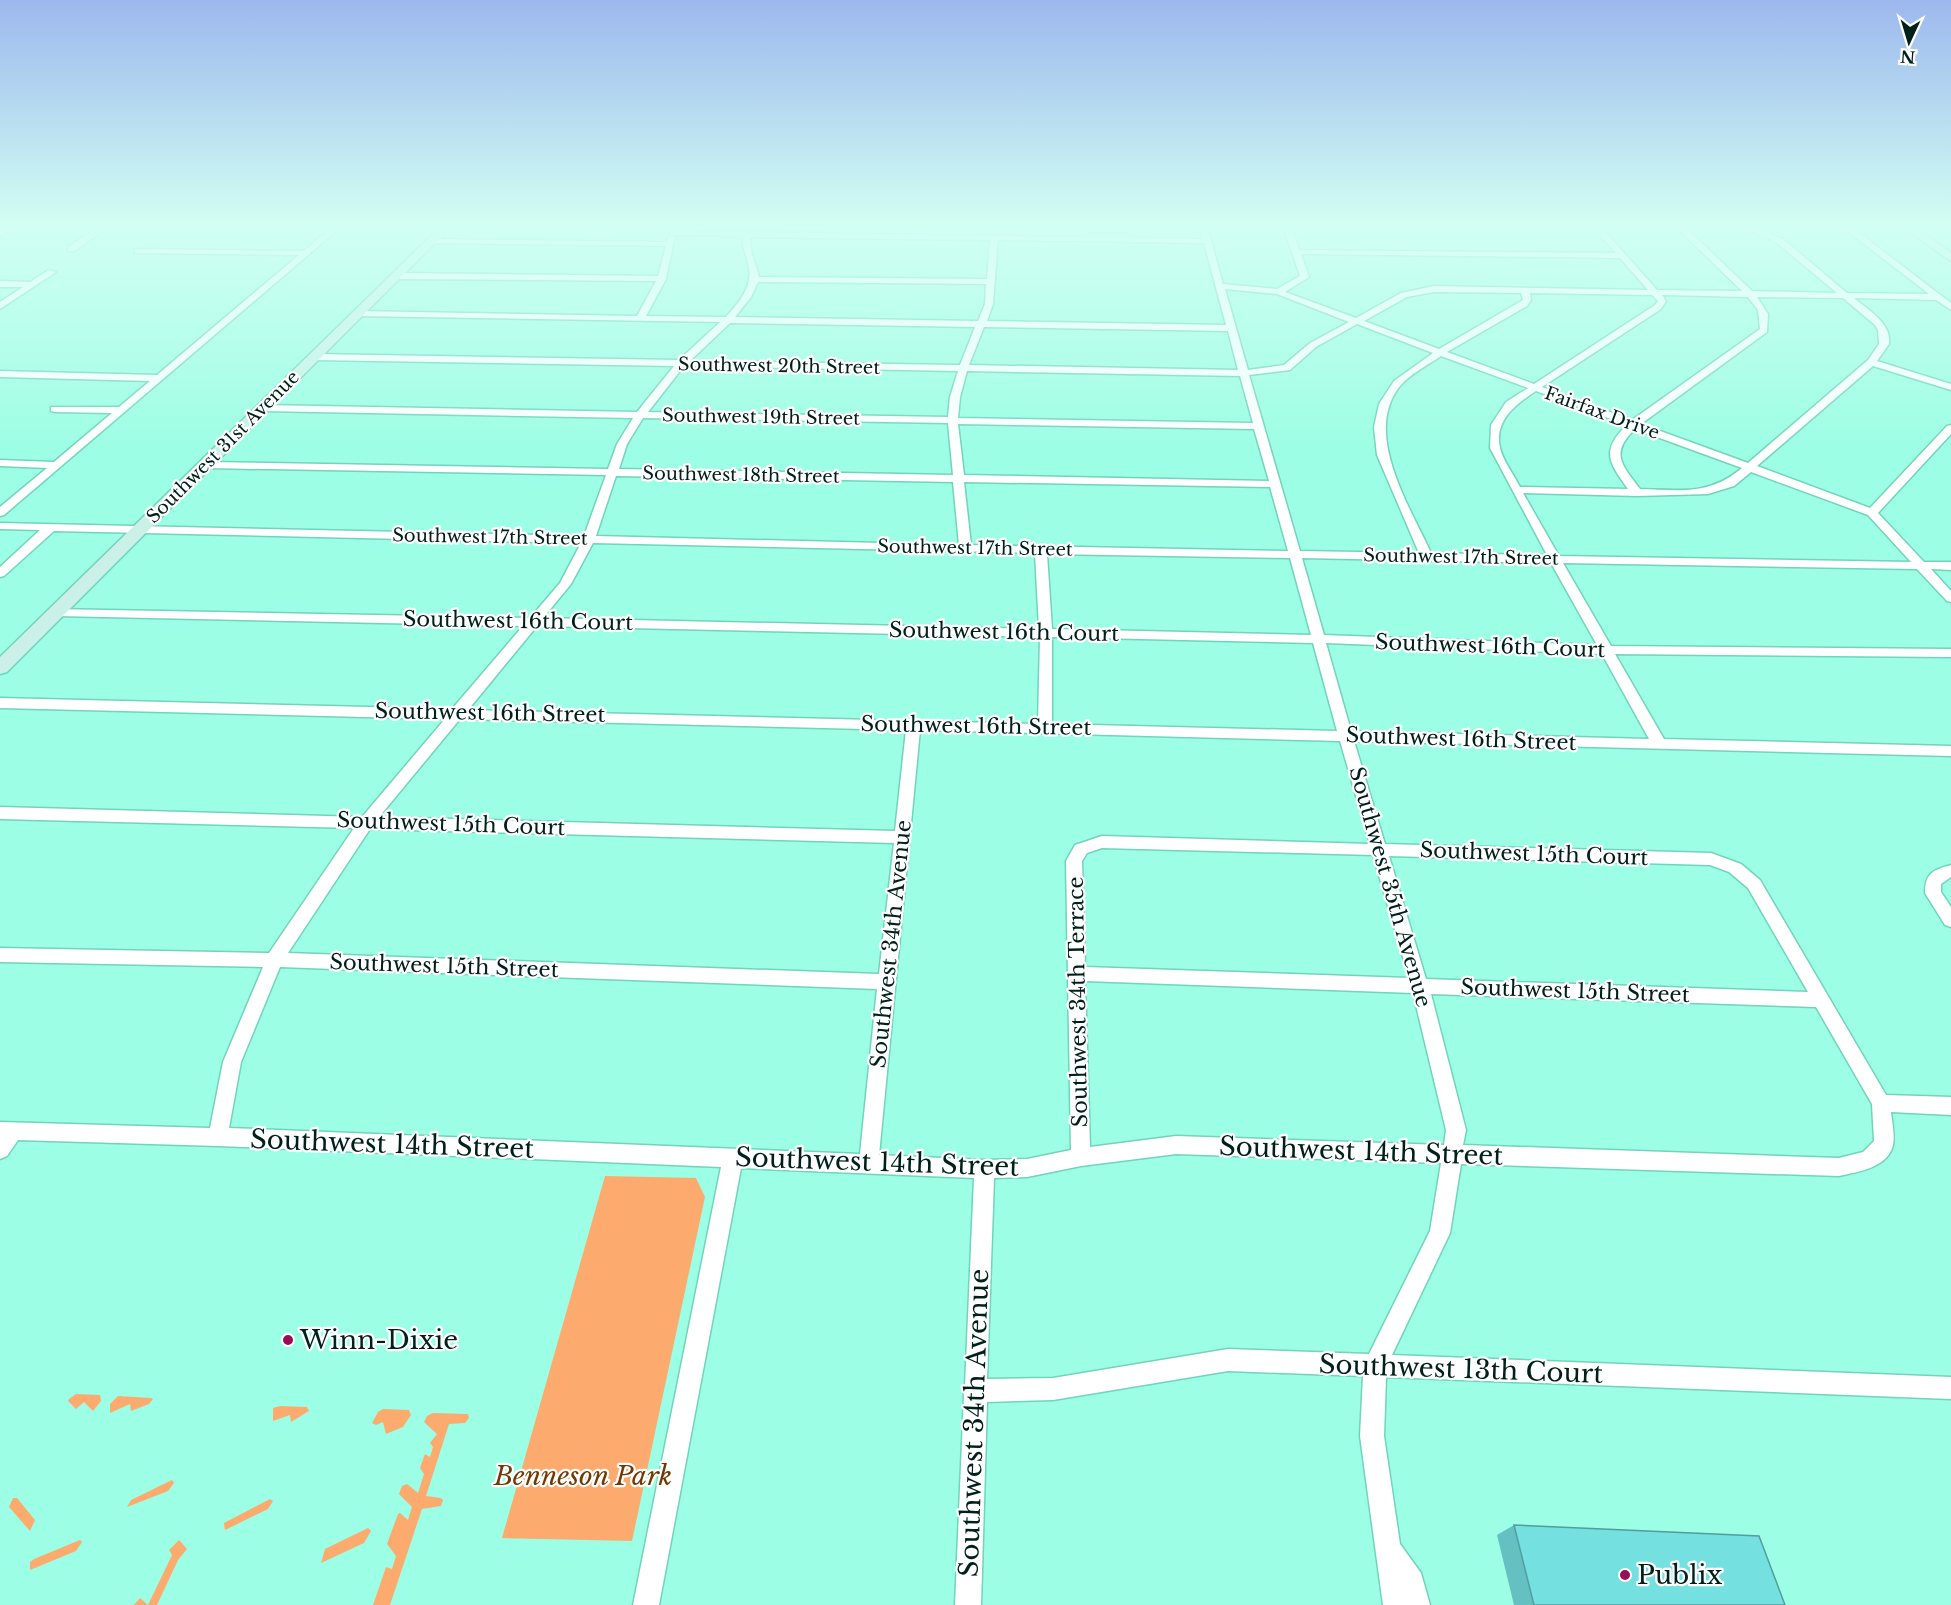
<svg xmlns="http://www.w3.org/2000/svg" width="1951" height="1605" font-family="'Libre Baskerville',serif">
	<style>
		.green { fill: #fdaa6e }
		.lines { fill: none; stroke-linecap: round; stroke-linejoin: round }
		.street-casing { stroke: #72d4bb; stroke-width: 3 }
		.secondary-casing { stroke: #72d4bb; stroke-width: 3 }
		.street { fill: #fff; fill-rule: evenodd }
		.secondary { fill: #caf0e8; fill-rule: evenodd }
		.wall { fill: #65c1c1 }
		.building { fill: #75e0e0; stroke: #529d9d; stroke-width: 1.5 }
		.poi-dot { fill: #9b0b5a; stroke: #fff; stroke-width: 2 }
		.labels { text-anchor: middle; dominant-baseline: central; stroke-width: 4.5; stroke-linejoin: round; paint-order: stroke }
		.far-street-label { font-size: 18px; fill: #012019; stroke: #fff }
		.street-label { font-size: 21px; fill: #012019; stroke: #fff }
		.near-street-label { font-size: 26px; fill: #012019; stroke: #fff }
		.near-poi-label { font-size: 26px; fill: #012019; stroke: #fff; text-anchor: start }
		.near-park-label { font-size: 26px; font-style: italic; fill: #713904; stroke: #fff }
	</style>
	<rect width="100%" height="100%" fill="#9cfee4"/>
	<path class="green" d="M605,1176L696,1178L705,1197L632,1541L502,1538Z
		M76,1394L100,1395L101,1401L93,1411L84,1402L76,1409L68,1401L69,1399Z
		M118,1396L151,1398L153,1399L149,1404L131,1411L130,1404L110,1413V1404Z
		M280,1406L307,1407L309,1411L291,1422L290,1415L273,1421V1408Z
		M383,1409L409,1410L411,1415L403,1427L386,1434L383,1422L376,1425L372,1423L378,1412Z
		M433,1413L468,1414L469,1418L465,1423L449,1424L426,1496L441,1498L443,1500L441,1506L422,1509L390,1605H373L386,1567L392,1569L396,1556L387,1544L398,1514L400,1513L408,1520L412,1507L399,1494L402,1486L407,1484L418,1493L424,1474L420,1468L425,1454L430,1457L433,1447L430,1443L437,1434L424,1422L427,1416Z
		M172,1480L174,1483L168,1491L127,1507L131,1500Z
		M13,1498H17L35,1520L30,1531L9,1507Z
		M270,1499L273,1501L268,1509L225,1530L224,1523Z
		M368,1528L371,1531L364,1543L321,1563L325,1549Z
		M80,1540L82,1542L76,1551L30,1570V1562L34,1559Z
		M179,1540L187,1549L178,1560L157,1605H134L140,1598L148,1605L172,1555L169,1550Z"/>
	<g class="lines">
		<g class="street-casing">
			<path id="street" d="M6,226H16L0,236V231Z
				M100,226H110L74,251H68V247Z
				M333,226H342L4,515L0,516V507L47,468L0,466V460L54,462L112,413L55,412L51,411V407H119L150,381L0,377V371L157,375L299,255L138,253H135V249L304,251Z
				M1199,226H1207L1223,284L1277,289L1300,276L1283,226H1291L1299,250L1616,253L1592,226H1600L1657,290L1742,291L1675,226H1684L1752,291L1837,293L1777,243L1756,233L1728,226L1758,229L1783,239L1847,293L1929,294L1841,226H1850L1951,303V310L1936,300L1854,298C1868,310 1892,323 1889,344L1877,361L1951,384V390L1873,366L1757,466L1870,508L1947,426L1951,425V434L1878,513L1924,562H1951V570L1931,569L1951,591V602L1947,601L1917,569L1563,563L1611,646L1951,649V657L1615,654L1664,739L1951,746V756L1354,741L1385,844L1711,853L1741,864L1760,880L1886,1095L1951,1097V1115L1891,1112C1892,1122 1895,1135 1893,1145C1888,1168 1857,1172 1839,1176L1461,1164L1450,1233L1392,1355L1951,1377V1399L1386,1377L1384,1436L1400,1544L1421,1573L1430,1605H1383L1360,1436L1363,1376L1228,1371L1053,1400L987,1402L981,1605H955L964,1395L963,1391L965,1386L974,1178L741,1168L659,1605H633L721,1167L218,1146L18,1140L7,1156L0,1159V1122L210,1128L223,1062L263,967L0,962V948L269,953L354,828L0,819V807L362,817L445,719L0,708V698L452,709L523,626L57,616L53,615L51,612L53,609L530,618L560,583L581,543L54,531L4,576L0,577V567L40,530L0,529V523L584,536L606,475L206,468L201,465L206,462L608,469L617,444L633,418L263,411L258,408L263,405L637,412L674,366L314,360L309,357L314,354L679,360L720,322L355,316L354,314L358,311L637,316L656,281L397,279L393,276L397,273L658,276L666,246L429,243L428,241L432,239L667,242L669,236H675L666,279L646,316L726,317C740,301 754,286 748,263C746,252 741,248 744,236L674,235H671V231L1203,239ZM751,237L990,240L987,279L759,277C756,262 748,251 751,237ZM998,240L1204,243L1226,325L987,321L993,304ZM1301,254L1620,258L1648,290L1434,286L1401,293L1356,318L1285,292L1309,277ZM758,282L986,284L985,304L978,321L735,317L751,297ZM1225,289L1277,294L1349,322L1310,343L1284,365L1248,370ZM1434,292L1521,293L1523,300L1439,349L1364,321L1407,297ZM1530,293L1652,295L1658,301L1655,305L1534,384L1447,352L1527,306L1531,300ZM1662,295L1748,297L1758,310L1760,329L1632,420L1542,387L1661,309L1666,301ZM1757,297L1843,298L1875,325L1878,330L1879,344L1868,360L1748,463L1641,424L1767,332L1768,314ZM730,323L975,327L960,365L690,361ZM1357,324L1433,353L1394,381L1379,404L1374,427L1377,455L1419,553L1300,551L1249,375L1290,370L1316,347ZM984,327L1228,331L1238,370L969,365ZM1441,356L1528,388L1506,402L1491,425L1490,448L1547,555L1431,553C1410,507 1362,433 1400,386C1410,374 1428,365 1441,356ZM684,366L958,371L950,397L948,417L648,412ZM967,371L1240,376L1253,423L958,418L960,397ZM1536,391L1627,425C1600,450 1609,463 1628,489L1520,487C1514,475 1503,461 1500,448C1494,420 1516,404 1536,391ZM643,418L948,423L953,475L619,469L627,444ZM958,424L1254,429L1269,481L964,475ZM1635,429L1742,468C1709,496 1680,490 1640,489C1621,464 1610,453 1635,429ZM1751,472L1868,515L1911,562L1559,556L1523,493L1637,496L1708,494L1734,486ZM616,476L953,482L959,545L596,536ZM964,482L1270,487L1288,551L971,545ZM593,543L1035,553L1039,629L543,618L571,584ZM1047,554L1290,558L1311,635L1052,629ZM1302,558L1551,563L1597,645L1324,635ZM537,626L1040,637L1038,724L468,710ZM1052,637L1313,643L1337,731L1052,724ZM1326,643L1602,654L1649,739L1351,731ZM460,719L906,730L895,831L379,817ZM920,730L1340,741L1370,844L1102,836L1075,845L1066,861L1071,1150L1027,1159L984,1160L879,1155ZM370,829L894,843L879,974L288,953ZM1102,848L1373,855L1409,978L1085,967L1082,861L1087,853ZM1389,856L1710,865L1729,872L1748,888L1808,992L1426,979ZM280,967L877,989L860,1154L229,1128L241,1062ZM1085,981L1413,993L1446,1130L1444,1145L1176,1136L1090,1147ZM1431,994L1816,1007L1872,1104L1874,1141L1863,1152L1839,1158L1463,1145L1466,1130ZM1176,1154L1441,1163L1430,1231L1369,1354L1228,1349L1053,1378L987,1379L994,1178L1027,1177L1081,1166Z
				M49,270L56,272L0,309V302L23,287H0V281L30,282Z
				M1951,865V877L1941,884V892L1951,907V927L1945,925L1925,893C1925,873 1933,870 1951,865Z"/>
		</g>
		<g class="secondary-casing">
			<path id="secondary" d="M441,226H452L7,672L0,674V657Z
				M1901,226H1914L1951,253V261Z"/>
		</g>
		<use href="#street" class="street"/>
		<use href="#secondary" class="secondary"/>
	</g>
	<path class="wall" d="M1514,1525L1785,1605H1514L1497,1535Z"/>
	<path class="building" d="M1514,1525L1759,1536L1785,1605H1534Z"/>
	<linearGradient id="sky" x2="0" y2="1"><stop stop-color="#9db8ee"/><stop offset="0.5" stop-color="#d2fff3"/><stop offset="1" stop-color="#d2fff3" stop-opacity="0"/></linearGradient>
	<rect width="1951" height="451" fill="url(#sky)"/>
	<g class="poi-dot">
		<circle cx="288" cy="1340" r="6"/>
		<circle cx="1625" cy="1575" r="6"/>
	</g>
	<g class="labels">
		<g class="far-street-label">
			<text transform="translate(779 366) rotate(1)">Southwest 20th Street</text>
			<text transform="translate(1602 413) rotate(20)">Fairfax Drive</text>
			<text transform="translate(761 417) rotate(1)">Southwest 19th Street</text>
			<text transform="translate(223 447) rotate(-45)">Southwest 31st Avenue</text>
			<text transform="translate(741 475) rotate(1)">Southwest 18th Street</text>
			<text transform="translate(490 537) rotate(1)">Southwest 17th Street</text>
			<text transform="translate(975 548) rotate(1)">Southwest 17th Street</text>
			<text transform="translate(1461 557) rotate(1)">Southwest 17th Street</text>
		</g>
		<g class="street-label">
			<text transform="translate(518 621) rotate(1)">Southwest 16th Court</text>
			<text transform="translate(1004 632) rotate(1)">Southwest 16th Court</text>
			<text transform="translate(1490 646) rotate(2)">Southwest 16th Court</text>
			<text transform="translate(490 713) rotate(1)">Southwest 16th Street</text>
			<text transform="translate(976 726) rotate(1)">Southwest 16th Street</text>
			<text transform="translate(1461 739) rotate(2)">Southwest 16th Street</text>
			<text transform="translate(451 824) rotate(2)">Southwest 15th Court</text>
			<text transform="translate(1534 854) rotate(2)">Southwest 15th Court</text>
			<text transform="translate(1390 887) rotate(74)">Southwest 35th Avenue</text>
			<text transform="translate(891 944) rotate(-84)">Southwest 34th Avenue</text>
			<text transform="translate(444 966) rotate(2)">Southwest 15th Street</text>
			<text transform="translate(1575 991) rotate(2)">Southwest 15th Street</text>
			<text transform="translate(1078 1002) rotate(-91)">Southwest 34th Terrace</text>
		</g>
		<g class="near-street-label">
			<text transform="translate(392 1144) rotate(2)">Southwest 14th Street</text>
			<text transform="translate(1361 1151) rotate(2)">Southwest 14th Street</text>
			<text transform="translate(877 1162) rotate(2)">Southwest 14th Street</text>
			<text transform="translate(1461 1369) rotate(2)">Southwest 13th Court</text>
			<text transform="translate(974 1423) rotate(-88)">Southwest 34th Avenue</text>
		</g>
		<g class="near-poi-label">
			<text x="300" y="1340">Winn-Dixie</text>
			<text x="1637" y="1575">Publix</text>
		</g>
		<g class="near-park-label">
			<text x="583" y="1476">Benneson Park</text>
		</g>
	</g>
	<g transform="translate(1909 42) rotate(184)" stroke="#ffffff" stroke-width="4.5" paint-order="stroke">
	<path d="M0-4.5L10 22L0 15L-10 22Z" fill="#012019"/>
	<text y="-9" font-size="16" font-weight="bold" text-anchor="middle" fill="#012019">N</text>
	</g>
</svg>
